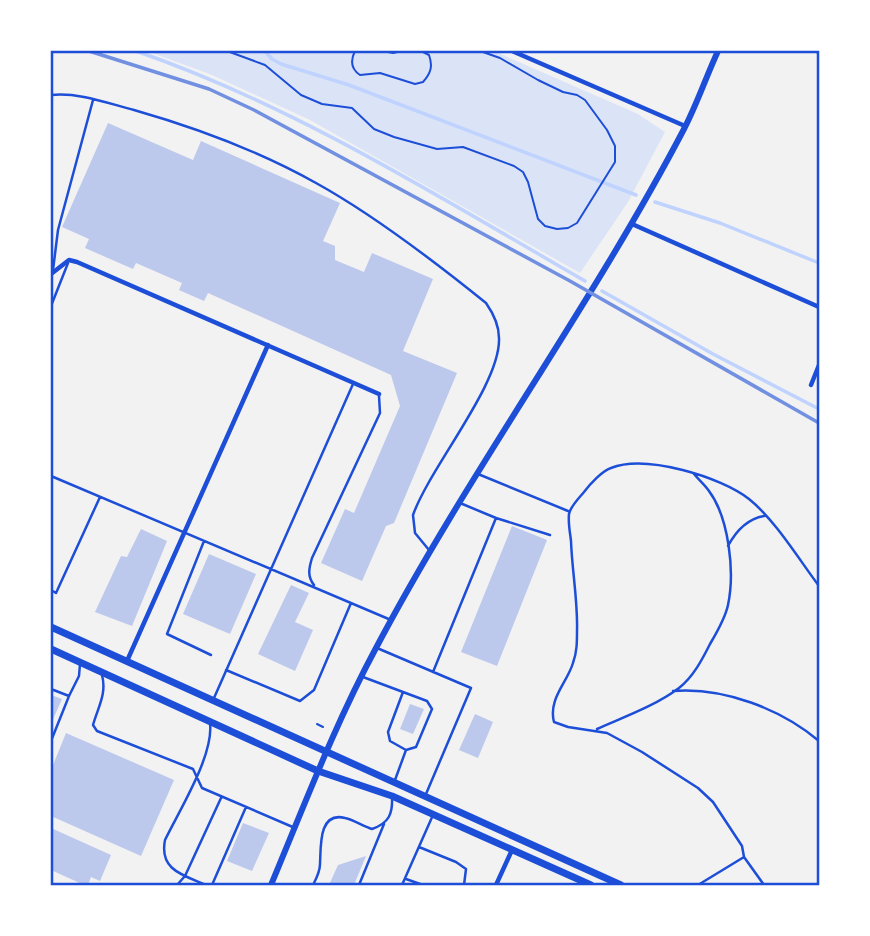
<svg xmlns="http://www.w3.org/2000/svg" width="870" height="936" font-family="Quicksand,sans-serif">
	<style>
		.green { fill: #dbe4f7 }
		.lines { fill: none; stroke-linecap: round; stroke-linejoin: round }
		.stream { stroke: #bfd3fe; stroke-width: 3.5 }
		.building { fill: #bdc9ec }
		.path { stroke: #1d4ed8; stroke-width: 2 }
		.service { stroke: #1d4ed8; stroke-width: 2.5 }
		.minor { stroke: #1d4ed8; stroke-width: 4.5 }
		.tertiary { stroke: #1d4ed8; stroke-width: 6 }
		.primary { stroke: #1d4ed8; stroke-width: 7 }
		.rail { stroke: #7290e2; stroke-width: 3.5 }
		.neatline { fill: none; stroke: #1d4ed8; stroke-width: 2.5 }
	</style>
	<rect width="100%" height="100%" fill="#f2f2f2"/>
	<path class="green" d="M147,51H494L638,114L665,132L628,202L580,273L310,120L212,75Z"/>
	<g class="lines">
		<path class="stream" d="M136,51C295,106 439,197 585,281
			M265,51L272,59L281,64L349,85L636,195
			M655,202L720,223L819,263
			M602,291L713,354L819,409"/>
	</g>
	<path class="building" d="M108,123L193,160L201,141L340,203L323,241L335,246V260L364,272L372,253L433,279L403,351L457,373L394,523L386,526L362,581L321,563L345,509L354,513L400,406L391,375L208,293L204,301L179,290L182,283L136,263L133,269L85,248L89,239L62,227Z
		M512,526L547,540L497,666L461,652Z
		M141,529L167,541L132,626L95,612L121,556L127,557Z
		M209,554L256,574L230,634L183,614Z
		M291,585L309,593L295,622L313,630L295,671L258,654Z
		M51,695L62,699L51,724Z
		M410,704L424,709L413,734L400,729Z
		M475,714L493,722L478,758L459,750Z
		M66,733L174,780L141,856L51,816V770Z
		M243,823L269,833L252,871L227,861Z
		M51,828L111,855L100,881L91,877L88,885H84L51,870Z
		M366,856L354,885H329L338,865Z"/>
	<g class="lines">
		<path class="path" d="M227,51L265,65L301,95L322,104L352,108L374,129L394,137L437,149L463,147L514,166L523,172L528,182L538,219L545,226L557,229L568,228L577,223L615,162V146L607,130L585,100L577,95L563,92L538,80L500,58L480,51
			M355,51C350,61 351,69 360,75L380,73L415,84L423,82C431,73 433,66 429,55L421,51
			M383,51L393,53L402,51
			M317,724L323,727"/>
		<path class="service" d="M51,95C78,92 107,103 134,110C197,128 259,151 316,183C374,215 434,261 486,303C493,313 499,325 499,338C501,384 430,467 413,515L415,533L429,550
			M53,270L58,230L93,100
			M51,306L68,263
			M478,474L568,511
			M51,476L391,620
			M496,518L550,535
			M204,541L167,634L211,655
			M728,546C736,531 747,519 764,516
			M314,585C307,576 309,568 312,558L380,413L379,396
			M51,590L56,593L100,497
			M377,648L471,688L426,794
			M226,670L300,701L314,690L351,603
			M433,672L496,518L460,503
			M102,675C107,694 98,707 93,725L97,731L193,769L202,788L295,828
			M363,677L427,701L432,709L416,747L406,750L395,780
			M51,689L69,696L51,741
			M673,691C724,687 781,709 819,741
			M403,692L388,732L390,741L406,750
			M69,696L79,676L80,664
			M214,698L353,384
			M597,729C624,717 655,706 679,688C693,677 702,660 710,644C717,632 725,619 728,605C735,572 729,518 709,491C705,485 699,480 694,474
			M419,847L456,862L466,869L464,885
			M406,879L423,885
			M177,885L185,876L221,798
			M206,885C183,875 159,870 165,840C180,809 214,755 210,723
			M212,885L246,807
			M313,885C316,879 320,872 320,864C321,848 318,811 345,818C354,820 363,826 372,829C389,823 393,814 392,796
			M359,885L384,824
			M402,885L433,815
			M698,885L744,857
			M764,885L744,857L742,846L713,802L698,788L642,752L607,733L568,727L554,722C548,699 567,683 573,663C577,652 577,642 577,631C578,601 572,571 571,541C570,532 568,523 569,514C570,507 579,498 584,492C590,484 602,471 611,468C646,454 721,477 749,499C775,520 798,558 819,586"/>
		<path class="minor" d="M512,51L685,126
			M817,51L819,52
			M632,224L819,307
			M51,274L69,260L77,262L379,394
			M811,385L819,365
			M127,661L268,345
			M496,885L512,850"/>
		<path class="tertiary" d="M271,885C304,806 335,724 376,648C470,470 591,307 684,129C697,104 706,77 718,51"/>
		<path class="primary" d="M51,627L621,885
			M51,649L318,771L392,796L591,885"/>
		<path class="rail" d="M89,51L209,89L254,110L570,281L819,423"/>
	</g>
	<rect width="870" height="936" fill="none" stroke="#ffffff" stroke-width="105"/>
	<rect x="52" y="52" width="766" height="832" class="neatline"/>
</svg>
